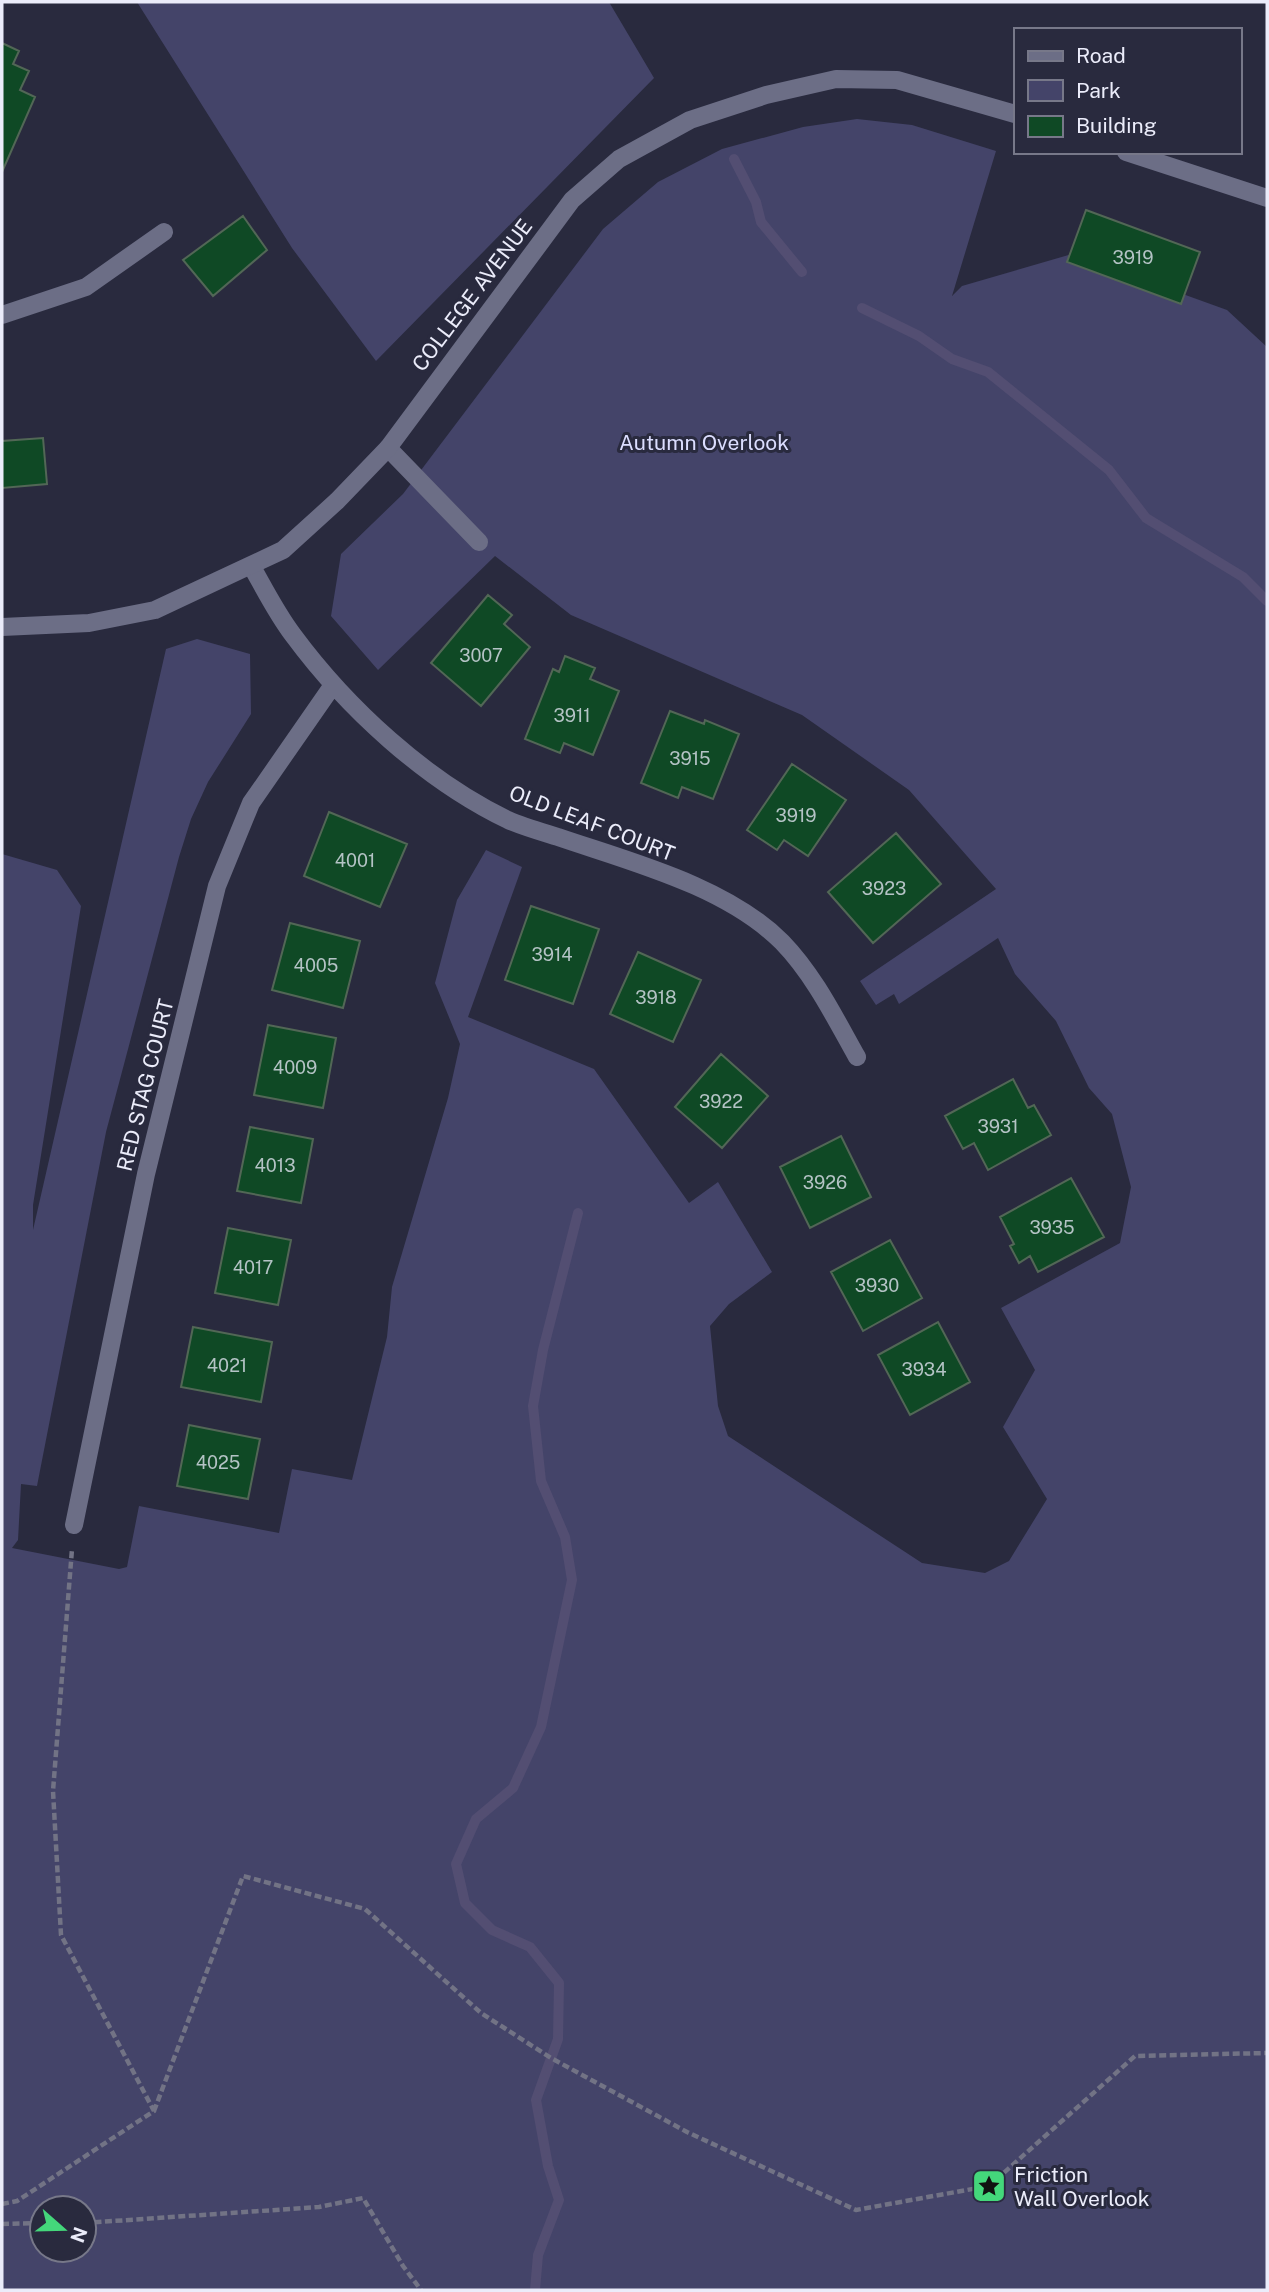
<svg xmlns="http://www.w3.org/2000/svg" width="1269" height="2292" font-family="'Public Sans',sans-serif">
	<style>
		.green { fill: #444469; fill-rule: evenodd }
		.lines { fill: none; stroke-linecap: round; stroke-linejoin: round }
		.stream { stroke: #534e72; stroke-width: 10 }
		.building { fill: #0f4925; stroke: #526756; stroke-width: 2 }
		.path { stroke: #727385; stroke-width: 4.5; stroke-dasharray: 7 3.5; stroke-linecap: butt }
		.service { stroke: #6c6e86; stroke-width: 18 }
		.minor { stroke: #6c6e86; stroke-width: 18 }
		.tertiary { stroke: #6c6e86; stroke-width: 18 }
		.labels { text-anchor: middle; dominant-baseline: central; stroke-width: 6; stroke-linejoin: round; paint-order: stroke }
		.number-label { font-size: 18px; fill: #b4c3c5 }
		.street-label { font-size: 21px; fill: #ebecfa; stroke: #292a3e }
		.park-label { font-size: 21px; fill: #dbddfe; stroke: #292a3e }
		.poi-label { font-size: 21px; fill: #ebecfa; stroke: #292a3e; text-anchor: start }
	</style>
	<rect width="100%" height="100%" fill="#292a3e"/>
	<path class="green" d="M137,2H609L654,78L376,361L292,248Z
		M857,119L912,125L996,151L952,296L962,286L1072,254L1227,310L1267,347V2290H2V854L57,870L81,906L33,1205V1230L166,649L197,639L250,654L251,714L208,782L191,819L179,857L106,1132L37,1486L21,1484L18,1540L12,1548L119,1569L127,1567L139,1506L279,1533L292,1469L352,1480L387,1337L392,1287L448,1098L460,1044L435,983L457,900L486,850L522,867L468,1017L594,1069L689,1203L718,1182L772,1272L729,1304L710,1326L718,1406L728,1436L922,1563L985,1573L1009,1561L1047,1499L1003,1427L1035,1370L1001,1308L1120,1243L1131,1187L1112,1114L1089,1088L1056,1021L1015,974L998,938L899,1004L894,994L876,1005L860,981L996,889L909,790L802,715L571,615L495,556L378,670L331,616L341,554L403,494L603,229L658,182L722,149L803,127ZM42,2208H84V2250H42Z"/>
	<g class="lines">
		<path class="stream" d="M734,159L756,202L761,222L802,272
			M862,308L919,336L952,359L988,372L1109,470L1146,518L1243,577L1267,601
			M535,2290L538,2255L559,2200L548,2166L536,2100L558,2039L559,1983L530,1947L492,1930L465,1903L456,1864L476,1819L513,1788L541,1727L572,1580L565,1537L541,1481L533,1406L543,1350L578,1213"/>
	</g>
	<path class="building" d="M2,43L19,51L13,64L29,71L20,90L35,97L2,172Z
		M1086,210L1200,252L1181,304L1067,262Z
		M243,216L267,250L213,296L183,260Z
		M43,438L47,484L2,488V441Z
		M488,595L512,615L504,624L530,647L481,706L431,663Z
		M565,656L595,668L590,679L619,691L593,755L564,743L560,753L525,739L553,669L559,672Z
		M670,711L704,724L705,720L739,734L713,799L682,787L678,798L641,783Z
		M792,764L846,800L808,856L784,840L777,850L747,830Z
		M329,812L407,844L380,907L304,876Z
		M896,833L941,884L873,943L828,892Z
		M531,906L599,929L573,1004L505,980Z
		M290,923L360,941L343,1008L272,990Z
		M638,952L701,980L673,1042L610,1014Z
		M268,1025L336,1038L323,1108L254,1095Z
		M721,1054L768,1096L722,1148L675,1107Z
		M1013,1079L1028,1108L1034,1105L1051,1135L988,1170L974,1143L963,1149L945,1116Z
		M250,1127L313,1139L301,1203L237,1191Z
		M841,1136L871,1197L810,1228L780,1167Z
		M1071,1178L1104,1237L1038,1272L1030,1256L1019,1263L1010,1246L1014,1244L1000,1217Z
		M228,1228L291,1240L278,1305L215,1293Z
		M890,1240L922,1298L863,1331L831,1272Z
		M938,1322L970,1382L910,1415L878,1355Z
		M193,1327L272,1342L261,1402L181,1387Z
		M189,1425L260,1439L248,1499L177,1486Z"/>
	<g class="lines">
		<path class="path" d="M154,2111L243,1876L365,1909L481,2013L551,2058L687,2132L856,2210L989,2186L1135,2056L1267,2053
			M2,2204L17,2201L154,2111L61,1935L53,1791L72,1549
			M84,2223L319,2207L363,2198L403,2266L421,2290
			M2,2224L42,2223"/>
		<path class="service" d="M2,315L86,287L164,232
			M388,448L479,542"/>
		<path class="minor" d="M252,567C265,590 277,614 293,635C347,708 425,780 508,820C524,827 542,832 558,837C631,862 726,886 782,942C814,975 835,1018 857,1057
			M74,1525L146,1174L217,886L251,803L333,685"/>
		<path class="tertiary" d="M1126,152L1267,198
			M2,627L89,623L155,610L283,550L337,501L388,448L572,200L619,159L690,120L766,95L836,79L897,80L1015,114"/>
	</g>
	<defs>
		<g id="sight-square" transform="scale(1.75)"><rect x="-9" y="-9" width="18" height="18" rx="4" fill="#44d77b" stroke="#292a3e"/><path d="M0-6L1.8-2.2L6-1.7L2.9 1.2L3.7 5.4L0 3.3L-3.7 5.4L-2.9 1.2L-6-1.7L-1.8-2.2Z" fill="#111"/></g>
	</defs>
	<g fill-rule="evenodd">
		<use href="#sight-square" x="989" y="2186"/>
	</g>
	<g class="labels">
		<g class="number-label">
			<text x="1133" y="257">3919</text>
			<text x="481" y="655">3007</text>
			<text x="572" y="715">3911</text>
			<text x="690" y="758">3915</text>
			<text x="796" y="815">3919</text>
			<text x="355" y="860">4001</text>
			<text x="884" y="888">3923</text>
			<text x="552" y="954">3914</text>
			<text x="316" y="965">4005</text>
			<text x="656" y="997">3918</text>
			<text x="295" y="1067">4009</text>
			<text x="721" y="1101">3922</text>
			<text x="998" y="1126">3931</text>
			<text x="275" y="1165">4013</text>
			<text x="825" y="1182">3926</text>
			<text x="1052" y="1227">3935</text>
			<text x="253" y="1267">4017</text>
			<text x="877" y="1285">3930</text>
			<text x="227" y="1365">4021</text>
			<text x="924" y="1369">3934</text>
			<text x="218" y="1462">4025</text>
		</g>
		<g class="street-label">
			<text transform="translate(472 295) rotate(-53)">COLLEGE AVENUE</text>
			<text transform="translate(592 823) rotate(21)">OLD LEAF COURT</text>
			<text transform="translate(145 1085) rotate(-76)">RED STAG COURT</text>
		</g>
		<g class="park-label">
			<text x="704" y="442">Autumn Overlook</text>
		</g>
		<g class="poi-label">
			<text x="1014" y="2174">Friction<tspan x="1014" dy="24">Wall Overlook</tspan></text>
		</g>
	</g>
	<rect width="1269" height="2292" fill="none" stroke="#ebecfa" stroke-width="7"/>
	<rect x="1014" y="28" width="228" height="126" fill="#292a3e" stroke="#777889" stroke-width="2"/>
	<rect x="1028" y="51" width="35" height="10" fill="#6c6e86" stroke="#777889" stroke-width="2"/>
	<text x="1076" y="63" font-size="21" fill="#ebecfa">Road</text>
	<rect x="1028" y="80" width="35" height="21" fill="#444469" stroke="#777889" stroke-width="2"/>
	<text x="1076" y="98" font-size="21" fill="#ebecfa">Park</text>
	<rect x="1028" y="116" width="35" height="21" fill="#0f4925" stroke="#777889" stroke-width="2"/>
	<text x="1076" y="133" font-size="21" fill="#ebecfa">Building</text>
	<g transform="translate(63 2229) rotate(110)"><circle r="33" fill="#292a3e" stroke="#777889" stroke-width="2"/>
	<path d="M0-5L12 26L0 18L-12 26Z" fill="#44d77b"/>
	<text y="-10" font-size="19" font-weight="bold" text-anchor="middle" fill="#ebecfa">N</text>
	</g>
</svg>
